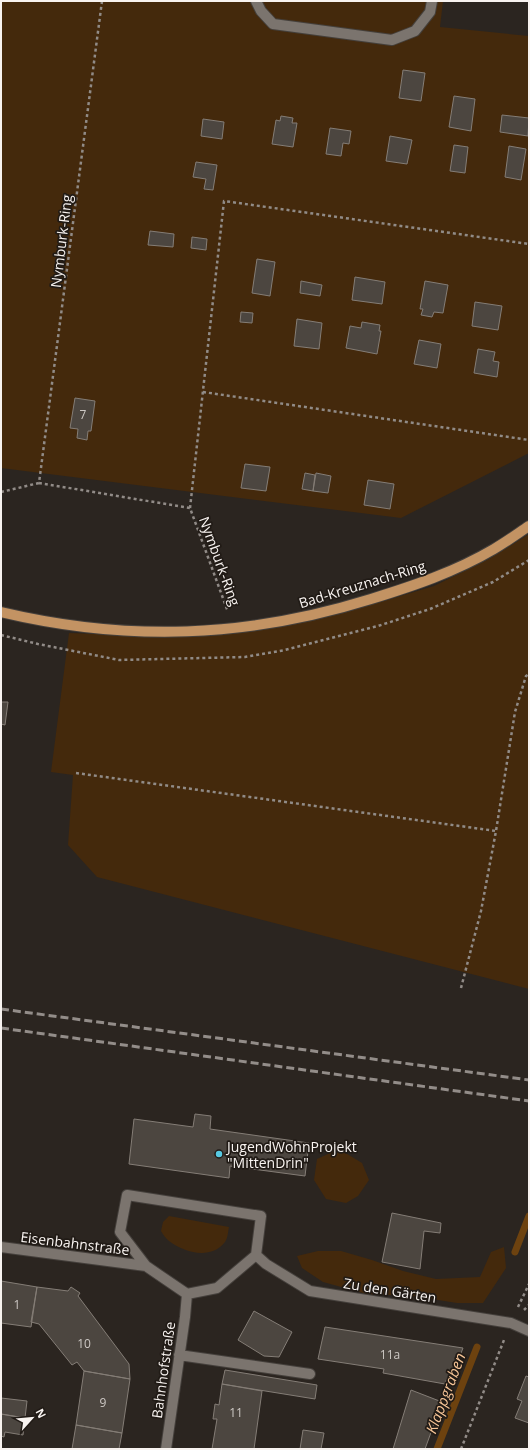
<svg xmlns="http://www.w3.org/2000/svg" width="530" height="1450" font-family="'Open Sans',sans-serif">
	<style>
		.green { fill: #44290c }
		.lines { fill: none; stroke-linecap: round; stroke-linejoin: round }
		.stream { stroke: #6d420f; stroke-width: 7 }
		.building { fill: #4c4640; stroke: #847d76 }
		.minor-casing { stroke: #45403c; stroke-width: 12 }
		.major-casing { stroke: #45403c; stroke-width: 12 }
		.path { stroke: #918b87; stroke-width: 2.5; stroke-dasharray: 3 3; stroke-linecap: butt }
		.minor { stroke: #7b746e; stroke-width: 10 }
		.major { stroke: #c39363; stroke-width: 10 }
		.rail { stroke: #938d89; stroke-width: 3; stroke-dasharray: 8 4; stroke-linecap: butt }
		.poi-dot { fill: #57c9e2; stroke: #211b16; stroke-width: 1.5 }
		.labels { text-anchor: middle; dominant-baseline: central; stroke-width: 3.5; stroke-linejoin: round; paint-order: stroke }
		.number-label { font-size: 12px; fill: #cdc8c4 }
		.street-label { font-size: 14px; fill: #f8f3f0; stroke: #211b16 }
		.poi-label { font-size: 14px; fill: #f8f3f0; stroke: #211b16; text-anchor: start }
		.water-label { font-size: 15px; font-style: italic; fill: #f7c597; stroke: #211b16 }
	</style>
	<rect width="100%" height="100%" fill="#2b2520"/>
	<path class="green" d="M1,1H443L440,27L529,36V453L401,518L1,468Z
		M529,534V989L97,877L68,845L73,775L51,772L69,633L152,636L257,630L350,611L434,586L489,559Z
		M339,1149L362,1163L369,1180L358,1196L346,1203L326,1199L314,1180L317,1159Z
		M169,1216L229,1227C228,1231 228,1238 225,1242C211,1260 185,1253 169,1241C165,1238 163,1234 161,1231L163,1222Z
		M504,1247L506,1268L483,1303H457L413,1296L367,1294L323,1282L302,1268L297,1256L318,1251H341L372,1260L403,1271L436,1279L480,1277L491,1252Z"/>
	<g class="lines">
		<path class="stream" d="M515,1252L529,1216
			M437,1449L477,1347"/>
	</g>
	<path class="building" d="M403,70L425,73L421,101L399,98Z
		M454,96L475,99L471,131L449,127Z
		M502,115L529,118L528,136L500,132Z
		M281,116L293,118L292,123H297L293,147L272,144L276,120L280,121Z
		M203,119L224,122L222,139L201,136Z
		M330,128L351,131L349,144L343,143L341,156L326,154Z
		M390,136L412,140L407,164L386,161Z
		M454,145L468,147L465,173L450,171Z
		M509,146L526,149L521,180L505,177Z
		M196,162L217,165L213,190L204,189L206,179L193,177Z
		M150,231L174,234L173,247L148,245Z
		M192,237L207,239L206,250L191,248Z
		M257,259L275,262L270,296L252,293Z
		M355,277L385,282L382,304L352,300Z
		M301,281L322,285L320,296L300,293Z
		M425,281L448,285L443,313L434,312L432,317L421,315L423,309H420Z
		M475,302L502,306L498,330L472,326Z
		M241,312L253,313L252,323L240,322Z
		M297,319L322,323L319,349L294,346Z
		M362,322L380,325L379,331H381L377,354L346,348L350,326L361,328Z
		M419,340L441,344L437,368L414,364Z
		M478,349L495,352L493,361L499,362L497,377L474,373Z
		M75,398L95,401L91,431H88L87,440L77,438L78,429L70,428Z
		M245,464L270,467L266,491L241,488Z
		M305,473L315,475L313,491L302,489Z
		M316,473L331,476L328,493L313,491Z
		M368,480L394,484L390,509L364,505Z
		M1,702H8L5,725L1,724Z
		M195,1114L211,1116L210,1129L309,1143L305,1176L230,1166L229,1178L129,1164L134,1119L193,1127Z
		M392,1213L441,1223L440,1233L424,1231L420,1269L382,1262Z
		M1,1281L37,1287L31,1327L1,1323Z
		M37,1287L68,1291L71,1287L80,1293L78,1296L129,1364L130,1379L84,1371L77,1362L72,1365L39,1324L31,1322Z
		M254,1311L292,1332L279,1357L264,1356L238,1340Z
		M325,1327L463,1348L451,1379L447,1378L445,1384L383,1373L384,1369L318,1359Z
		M225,1370L317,1385L315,1399L222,1384Z
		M84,1371L130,1379L122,1433L76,1425Z
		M526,1376L529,1377V1423L515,1418L522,1401L517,1399Z
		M222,1384L262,1391L254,1449H212L217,1419H213L215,1404L219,1405Z
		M411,1390L442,1402L425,1449H393Z
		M1,1398L27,1401L25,1418L1,1414Z
		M1,1414L25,1418L23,1435L5,1432L4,1437L1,1436Z
		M76,1425L122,1433L119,1449H72Z
		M303,1430L324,1433L321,1449H300Z"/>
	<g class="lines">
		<g class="minor-casing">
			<path id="minor" d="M256,1L261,11L273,24L392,40L415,31L430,12L432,1
				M1,1247L146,1266
				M256,1255L266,1264L310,1291L511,1323L529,1331
				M187,1294L146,1266L120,1232L127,1195L261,1216L256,1255
				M179,1355L310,1374
				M166,1449L185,1317L187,1294L217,1288L256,1255"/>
		</g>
		<g class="major-casing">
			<path id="major" d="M1,612C128,642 246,638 371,599C413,586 455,572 494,549C506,542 517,534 529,526"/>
		</g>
		<path class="path" d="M102,1L39,483L190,508L228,612
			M203,392L529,440
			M1,492L39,483
			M190,508L224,201L529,244
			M1,635L38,644L119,660L245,657L285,650L378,626L430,609L493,582L529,560
			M76,773L496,831
			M461,988L481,911L496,831L515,712L526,676L529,674
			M518,1307L529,1284
			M524,1310L529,1305
			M461,1449L504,1340"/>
		<use href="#minor" class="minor"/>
		<use href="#major" class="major"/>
		<path class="rail" d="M1,1009L529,1080
			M1,1028L529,1101"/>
	</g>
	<circle class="poi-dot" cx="219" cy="1154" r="4"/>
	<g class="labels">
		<g class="number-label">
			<text x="83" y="414">7</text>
			<text x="17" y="1304">1</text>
			<text x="84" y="1343">10</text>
			<text x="390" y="1354">11a</text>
			<text x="103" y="1402">9</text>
			<text x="236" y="1412">11</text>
		</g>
		<g class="street-label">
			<text transform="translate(61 241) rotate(-83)">Nymburk-Ring</text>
			<text transform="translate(220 561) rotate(70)">Nymburk-Ring</text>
			<text transform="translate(362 584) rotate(-17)">Bad-Kreuznach-Ring</text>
			<text transform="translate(75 1243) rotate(7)">Eisenbahnstraße</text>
			<text transform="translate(390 1290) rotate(9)">Zu den Gärten</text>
			<text transform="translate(163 1370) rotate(-82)">Bahnhofstraße</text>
		</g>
		<g class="poi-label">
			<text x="227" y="1146">JugendWohnProjekt<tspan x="227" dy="16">"MittenDrin"</tspan></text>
		</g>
		<g class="water-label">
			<text transform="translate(445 1393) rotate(-69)">Klappgraben</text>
		</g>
	</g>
	<rect width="530" height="1450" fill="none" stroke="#f8f3f0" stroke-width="4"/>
	<g transform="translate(32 1418) rotate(63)" stroke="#211b16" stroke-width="3" paint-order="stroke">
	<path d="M0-3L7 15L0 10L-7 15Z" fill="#f8f3f0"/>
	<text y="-6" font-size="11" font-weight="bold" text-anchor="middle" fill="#f8f3f0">N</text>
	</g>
</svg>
